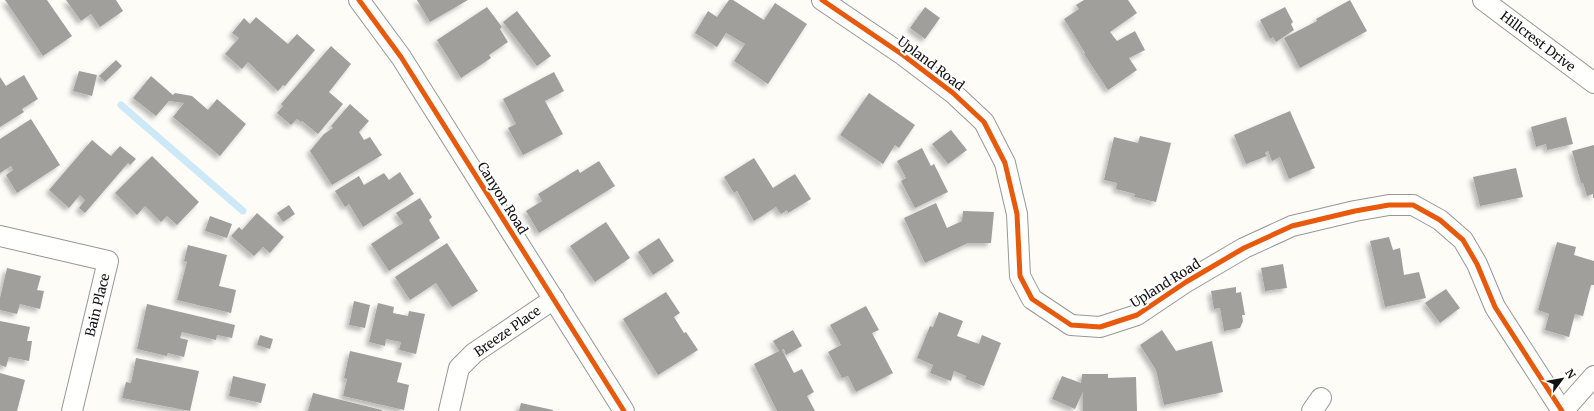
<svg xmlns="http://www.w3.org/2000/svg" width="1594" height="411" font-family="Merriweather,serif">
  <style>
    .lines { fill: none; stroke-linecap: round; stroke-linejoin: round }
    .stream { stroke: #cde8f7; stroke-width: 7 }
    .building { fill: #a19f9c; filter: url(#shadow) }
    .street-casing { stroke: #979795; stroke-width: 22 }
    .street { stroke: #fffffe; stroke-width: 20 }
    .cycleway-casing { stroke: #fff; stroke-width: 8 }
    .cycleway { stroke: #e8590c; stroke-width: 5 }
    .labels { text-anchor: middle; stroke-width: 4; stroke-linejoin: round; paint-order: stroke }
    .street-label { font-size: 13px; fill: #111; stroke: #fff }
  </style>
  <defs>
    <filter id="shadow"><feDropShadow dx="-3.5" dy="3.5" stdDeviation="2" flood-color="#0004"/></filter>
  </defs>
  <rect width="100%" height="100%" fill="#fdfcf7"/>
  <g class="lines">
    <polyline class="stream" points="121,105 243,211"/>
  </g>
  <g class="building">
    <polygon points="5,0 47,0 72,36 43,56"/>
    <polygon points="66,0 116,0 123,11 100,27 91,14 81,21"/>
    <polygon points="417,0 468,0 430,22"/>
    <polygon points="729,0 733,0 764,20 775,3 807,24 768,84 734,61 745,44 726,33 717,47 695,33 708,11 717,17"/>
    <polygon points="1084,0 1128,0 1137,13 1110,32 1117,41 1135,31 1145,50 1129,58 1137,70 1108,90 1084,54 1085,53 1064,19 1079,9 1076,5"/>
    <polygon points="1350,0 1367,31 1300,68 1284,38 1317,21 1316,19"/>
    <polygon points="487,7 502,27 500,29 508,42 489,55 491,58 461,78 437,40"/>
    <polygon points="925,7 940,18 925,39 910,28"/>
    <polygon points="1285,7 1293,22 1291,24 1294,30 1276,42 1273,37 1270,39 1260,20"/>
    <polygon points="517,11 551,56 537,66 503,22"/>
    <polygon points="256,17 288,44 297,34 315,50 285,86 283,85 278,91 248,62 242,69 225,54 239,38 232,33 244,18 250,24"/>
    <polygon points="331,46 351,64 329,92 343,104 318,134 302,121 301,122 297,119 291,125 277,113 283,106 281,104"/>
    <polygon points="116,60 122,66 105,82 99,76"/>
    <polygon points="79,71 97,75 92,96 73,91"/>
    <polygon points="554,72 564,91 545,101 563,134 523,155 508,128 516,124 503,99"/>
    <polygon points="24,75 38,99 22,109 24,112 0,127 0,77 6,86"/>
    <polygon points="151,76 173,95 175,93 192,96 208,110 217,99 246,124 220,156 173,117 184,103 169,101 156,116 133,98"/>
    <polygon points="869,93 915,125 899,148 895,145 883,164 840,135"/>
    <polygon points="350,104 369,121 359,132 364,140 370,137 382,155 332,185 310,151 324,134 333,128 331,126"/>
    <polygon points="1290,111 1315,168 1289,179 1280,157 1272,161 1268,151 1265,153 1267,156 1246,164 1234,135"/>
    <polygon points="1566,117 1573,144 1547,150 1546,144 1536,147 1531,127"/>
    <polygon points="31,119 60,165 17,193 6,175 13,170 11,166 0,173 0,139"/>
    <polygon points="951,130 967,150 948,164 932,144"/>
    <polygon points="1140,136 1171,143 1156,202 1134,197 1135,194 1116,189 1117,183 1104,180 1114,137 1138,143"/>
    <polygon points="92,140 111,156 120,146 136,159 130,165 128,163 85,213 79,208 85,200 80,195 69,208 49,190"/>
    <polygon points="1594,145 1594,198 1593,198 1593,194 1587,196 1583,183 1581,183 1572,151"/>
    <polygon points="922,148 931,166 934,164 948,192 915,208 901,181 906,178 897,161"/>
    <polygon points="152,156 199,202 177,225 167,216 161,222 145,206 137,215 115,193"/>
    <polygon points="754,158 773,188 795,174 811,199 788,213 787,210 781,214 776,207 754,221 737,191 734,193 724,177"/>
    <polygon points="599,161 615,186 539,233 526,211 542,201 538,194 578,169 580,173"/>
    <polygon points="1516,168 1523,197 1480,206 1473,177"/>
    <polygon points="400,172 414,194 363,227 349,204 345,207 335,191 359,176 364,185 384,173 389,180"/>
    <polygon points="420,198 432,217 429,220 440,238 389,271 371,244 403,223 396,213"/>
    <polygon points="936,203 947,228 962,221 963,211 994,212 991,243 968,243 925,263 904,218"/>
    <polygon points="289,205 295,214 283,222 277,213"/>
    <polygon points="257,213 284,237 270,253 263,247 254,256 231,236 239,227 242,230"/>
    <polygon points="210,216 232,224 227,238 205,231"/>
    <polygon points="606,222 630,258 595,282 570,246"/>
    <polygon points="1389,237 1393,250 1400,248 1404,275 1419,272 1426,298 1385,307 1370,241"/>
    <polygon points="659,238 674,261 653,275 638,252"/>
    <polygon points="1557,242 1576,247 1574,255 1594,261 1594,285 1591,285 1583,316 1575,314 1569,337 1545,330 1549,314 1538,310"/>
    <polygon points="447,243 478,291 452,307 436,283 410,300 395,277"/>
    <polygon points="188,245 227,255 219,286 236,290 231,313 177,300 187,262 184,261"/>
    <polygon points="1283,264 1287,288 1265,291 1261,268"/>
    <polygon points="7,268 41,276 37,290 44,291 40,309 20,304 17,314 0,310 0,298"/>
    <polygon points="1236,287 1236,293 1241,292 1245,315 1242,315 1243,321 1240,328 1224,331 1220,308 1214,309 1211,291"/>
    <polygon points="1446,289 1460,308 1440,323 1425,303"/>
    <polygon points="666,292 680,313 674,317 684,333 686,332 698,350 658,375 623,319"/>
    <polygon points="354,301 370,305 365,328 349,325"/>
    <polygon points="378,303 394,307 393,313 408,316 409,311 425,314 416,354 399,350 401,342 386,339 385,346 369,342"/>
    <polygon points="147,304 235,325 232,338 217,335 216,340 182,332 180,338 188,340 184,357 168,353 167,356 137,349"/>
    <polygon points="866,306 879,330 872,333 893,373 856,392 848,376 842,378 828,352 841,345 830,325"/>
    <polygon points="939,312 963,321 957,336 979,344 982,335 1001,343 984,386 965,379 966,376 954,371 951,381 930,373 933,365 917,358 930,326 933,327"/>
    <polygon points="0,321 30,327 27,341 32,341 29,361 9,357 6,367 0,365"/>
    <polygon points="793,330 802,346 786,355 784,349 782,350 794,373 802,369 814,392 807,396 815,411 777,411 754,364 779,351 773,341"/>
    <polygon points="1162,330 1176,351 1212,341 1223,392 1164,405 1156,370 1140,345"/>
    <polygon points="260,335 273,339 270,349 257,345"/>
    <polygon points="350,351 402,363 397,382 409,385 404,410 343,396 347,379 344,378"/>
    <polygon points="136,358 199,371 190,411 122,398 126,382 131,383"/>
    <polygon points="0,373 25,380 17,411 0,411"/>
    <polygon points="1082,374 1108,374 1108,378 1136,377 1137,411 1083,411 1083,392 1075,409 1052,399 1062,376 1081,383"/>
    <polygon points="233,376 266,384 261,403 229,396"/>
    <polygon points="313,393 382,410 382,411 308,411"/>
    <polygon points="521,403 553,410 553,411 519,411"/>
  </g>
  <g class="lines">
    <g class="street-casing">
      <g id="street">
        <polyline points="359,0 401,57 624,411"/>
        <polyline points="822,0 903,55 953,93 984,122 1005,163 1017,214 1020,276 1032,299 1071,325 1100,327 1137,315 1186,282 1244,248 1292,226 1355,211 1389,205 1413,205 1440,220 1463,240 1477,264 1495,307 1562,411"/>
        <polyline points="1483,0 1594,83"/>
        <polyline points="0,236 108,261 72,411"/>
        <polyline points="449,411 459,368 474,353 554,299"/>
        <polyline points="1312,411 1321,398"/>
        <polyline points="1563,411 1594,376"/>
      </g>
    </g>
    <use href="#street" class="street"/>
    <g class="cycleway-casing">
      <g id="cycleway">
        <polyline points="359,0 401,57 624,411"/>
        <polyline points="822,0 903,55 953,93 984,122 1005,163 1017,214 1020,276 1032,299 1071,325 1100,327 1137,315 1186,282 1244,248 1292,226 1355,211 1389,205 1413,205 1440,220 1463,240 1477,264 1495,307 1562,411"/>
      </g>
    </g>
    <use href="#cycleway" class="cycleway"/>
  </g>
  <g class="labels">
    <g class="street-label">
      <text transform="translate(1538 41) rotate(37)" y="5">Hillcrest Drive</text>
      <text transform="translate(931 63) rotate(37)" y="5">Upland Road</text>
      <text transform="translate(503 198) rotate(58)" y="5">Canyon Road</text>
      <text transform="translate(1165 283) rotate(-32)" y="5">Upland Road</text>
      <text transform="translate(97 305) rotate(-76)" y="5">Bain Place</text>
      <text transform="translate(507 331) rotate(-35)" y="5">Breeze Place</text>
    </g>
  </g>
  <g transform="translate(1562 379) rotate(58)" stroke="#ffffff" stroke-width="3" paint-order="stroke">
  <path d="M0-3L7 15L0 10L-7 15Z" fill="#111111"/>
  <text y="-6" font-size="11" font-weight="bold" text-anchor="middle" fill="#111111">N</text>
  </g>
</svg>
